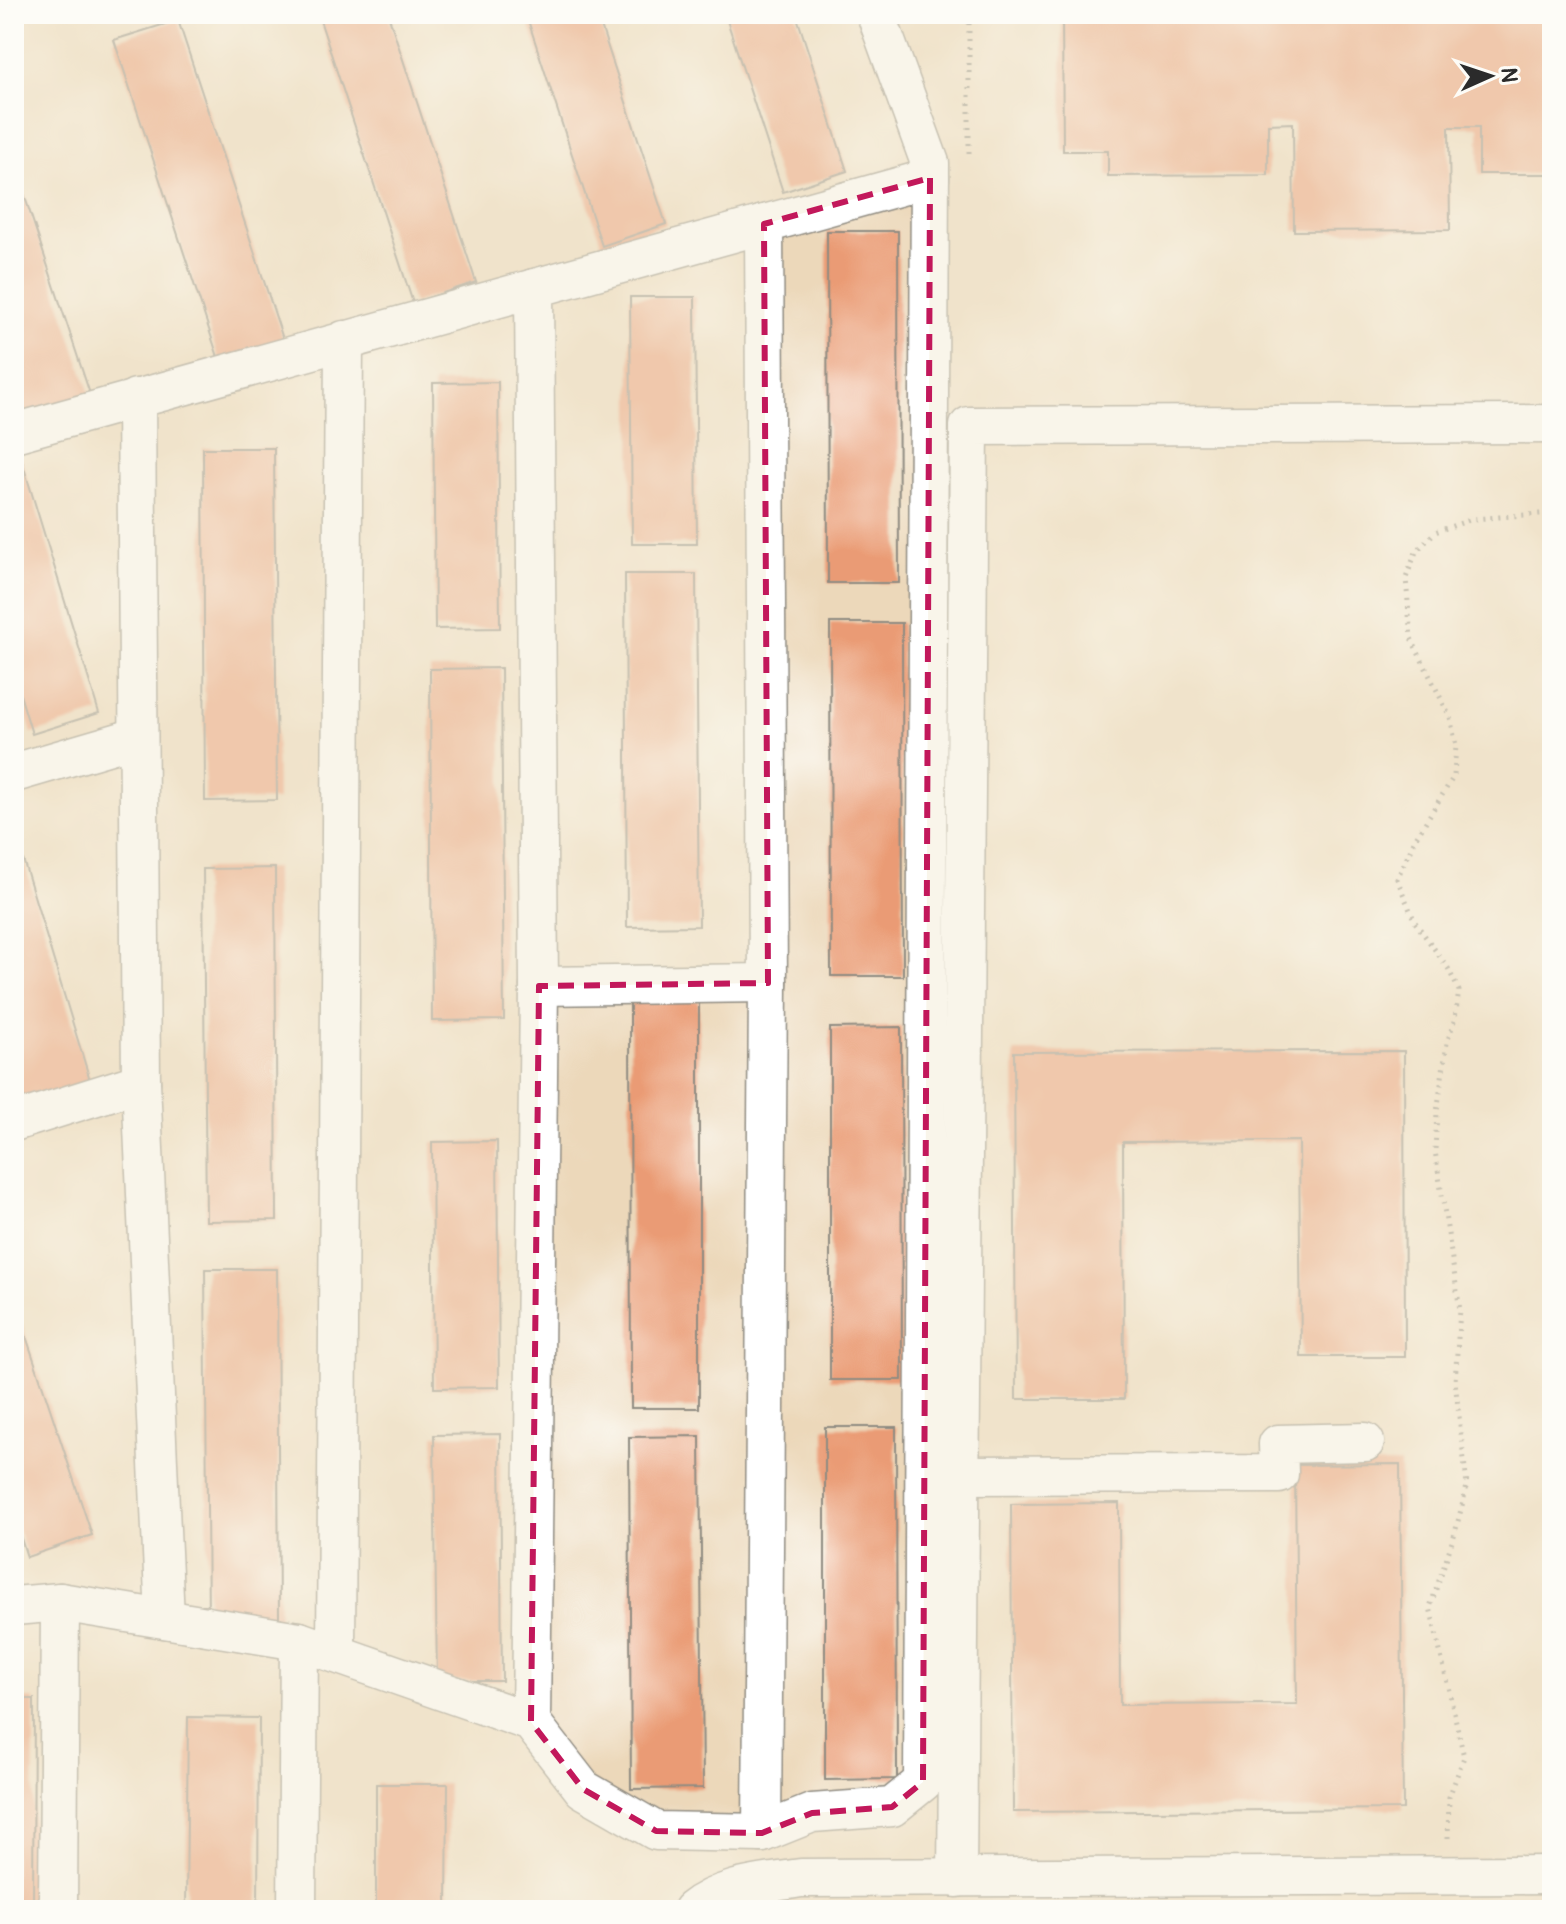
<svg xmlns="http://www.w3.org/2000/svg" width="1566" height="1924" font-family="Pangolin,sans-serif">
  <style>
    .built { fill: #ecd8ba }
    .building { fill: #ea9b75 }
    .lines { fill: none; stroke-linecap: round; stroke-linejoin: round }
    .street-casing { stroke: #908c82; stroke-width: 41 }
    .path { stroke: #908c82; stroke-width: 5; stroke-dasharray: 2 6; stroke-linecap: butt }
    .street { stroke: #fff; stroke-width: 38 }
    .marked { fill: none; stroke: #c2185b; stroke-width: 6; stroke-dasharray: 16 10; stroke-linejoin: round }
  </style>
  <rect width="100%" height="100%" fill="#fdfcf7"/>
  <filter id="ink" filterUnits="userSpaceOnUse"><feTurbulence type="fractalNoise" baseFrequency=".0125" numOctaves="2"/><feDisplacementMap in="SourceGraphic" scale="16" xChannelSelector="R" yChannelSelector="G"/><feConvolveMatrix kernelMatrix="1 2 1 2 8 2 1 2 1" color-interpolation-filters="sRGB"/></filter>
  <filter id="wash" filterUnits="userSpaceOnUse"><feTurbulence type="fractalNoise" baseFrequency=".006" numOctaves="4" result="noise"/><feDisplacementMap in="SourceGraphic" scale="32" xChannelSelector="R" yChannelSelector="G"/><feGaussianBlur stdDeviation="1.8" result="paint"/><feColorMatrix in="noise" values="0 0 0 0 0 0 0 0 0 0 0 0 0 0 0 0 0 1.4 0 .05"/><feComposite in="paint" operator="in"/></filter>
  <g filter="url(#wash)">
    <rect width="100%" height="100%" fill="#f4edd9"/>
    <rect class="built" x="14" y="14" width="1538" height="1896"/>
    <g id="blocks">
      <g class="building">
        <polygon points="318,14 388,14 476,282 413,303"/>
        <polygon points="526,14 597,14 666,224 602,246"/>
        <polygon points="725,14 796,14 847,171 783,192"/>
        <polygon points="1062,14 1552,14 1552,174 1479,174 1479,127 1449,127 1450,230 1294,231 1293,123 1268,124 1268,175 1108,176 1108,151 1063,151"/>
        <polygon points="178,20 284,342 220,363 114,40"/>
        <polygon points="14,164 92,400 28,421 14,379"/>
        <polygon points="827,231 898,231 899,583 828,583"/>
        <polygon points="630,297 695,297 697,544 632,544"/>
        <polygon points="498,382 500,628 435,629 433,383"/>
        <polygon points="203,448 274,448 277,800 205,801"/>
        <polygon points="21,458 99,713 32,734 14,675 14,460"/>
        <polygon points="625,574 696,574 699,926 627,927"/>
        <polygon points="830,623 902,623 903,976 831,976"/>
        <polygon points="501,668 504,1020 432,1021 430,669"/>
        <polygon points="15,833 93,1090 26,1111 14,1072"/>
        <polygon points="275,868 277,1220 206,1221 203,869"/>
        <polygon points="699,1001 699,1408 631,1408 630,1002"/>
        <polygon points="901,1027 902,1380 830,1380 830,1028"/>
        <polygon points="1404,1051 1405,1357 1301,1357 1299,1141 1123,1142 1124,1399 1016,1399 1014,1052"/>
        <polygon points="497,1141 499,1387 434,1388 432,1142"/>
        <polygon points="205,1269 277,1269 279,1621 208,1622"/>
        <polygon points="14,1300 92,1535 27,1557 14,1517"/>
        <polygon points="825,1427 896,1427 897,1779 825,1780"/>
        <polygon points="500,1434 502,1681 437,1681 434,1435"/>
        <polygon points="700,1436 703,1788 631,1789 629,1437"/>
        <polygon points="1400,1464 1403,1809 1013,1812 1011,1504 1119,1503 1120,1705 1297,1704 1295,1465"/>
        <polygon points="14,1699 34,1699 33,1910 14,1910"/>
        <polygon points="188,1717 259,1718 258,1910 186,1910"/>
        <polygon points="376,1784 448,1784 447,1910 376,1910"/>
      </g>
    </g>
  </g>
  <g filter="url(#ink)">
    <use href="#blocks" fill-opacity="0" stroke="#908c82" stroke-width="2"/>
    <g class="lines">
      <g class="street-casing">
        <g id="street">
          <polyline points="136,398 141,1082 165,1619"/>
          <polyline points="14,433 930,178"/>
          <polyline points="14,773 137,737"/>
          <polyline points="539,986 768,983"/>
          <polyline points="14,1122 141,1082"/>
          <polyline points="962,1475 1279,1474 1278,1444 1365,1442"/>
          <polyline points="14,1606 60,1602"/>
          <polyline points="336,1652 344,340"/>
          <polyline points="531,1722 539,986 534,288"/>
          <polyline points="762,1833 768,983 764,224"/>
          <polyline points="957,1878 969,426 1552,424"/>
          <polyline points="58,1910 60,1602 299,1641 531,1722 583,1789 656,1831 762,1833 812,1813 892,1807 923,1782 930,163 876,14"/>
          <polyline points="297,1910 299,1641"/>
          <path d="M692,1910c30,-24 71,-26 109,-32l751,-3"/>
        </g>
      </g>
      <g class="path">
        <polyline points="969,153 969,14"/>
        <polyline points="1448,1838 1449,1797 1464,1757 1430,1607 1455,1533 1467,1486 1455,1381 1460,1310 1435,1151 1437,1112 1447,1043 1455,1018 1459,991 1448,968 1415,922 1397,879 1415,839 1454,776 1456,745 1450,717 1411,638 1406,578 1416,552 1435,532 1473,519 1552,513"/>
      </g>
      <use href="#street" class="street"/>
    </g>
  </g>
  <path d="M0 0H1566V1924H0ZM930,178l-7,1604 -31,25 -80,6 -50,20 -106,-2 -73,-42 -52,-67 8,-736 229,-3 -4,-759z" fill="#f4edd9" fill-opacity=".55" fill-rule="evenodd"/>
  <path class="marked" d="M930,178l-7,1604 -31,25 -80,6 -50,20 -106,-2 -73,-42 -52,-67 8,-736 229,-3 -4,-759z"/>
  <rect width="1566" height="1924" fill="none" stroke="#fdfcf7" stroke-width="48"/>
  <g transform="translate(1490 76) rotate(87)" stroke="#fdfcf7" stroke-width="6" paint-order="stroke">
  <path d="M0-6L14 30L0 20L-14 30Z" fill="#2b2b2b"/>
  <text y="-12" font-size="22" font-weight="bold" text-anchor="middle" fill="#2b2b2b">N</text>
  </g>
</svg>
